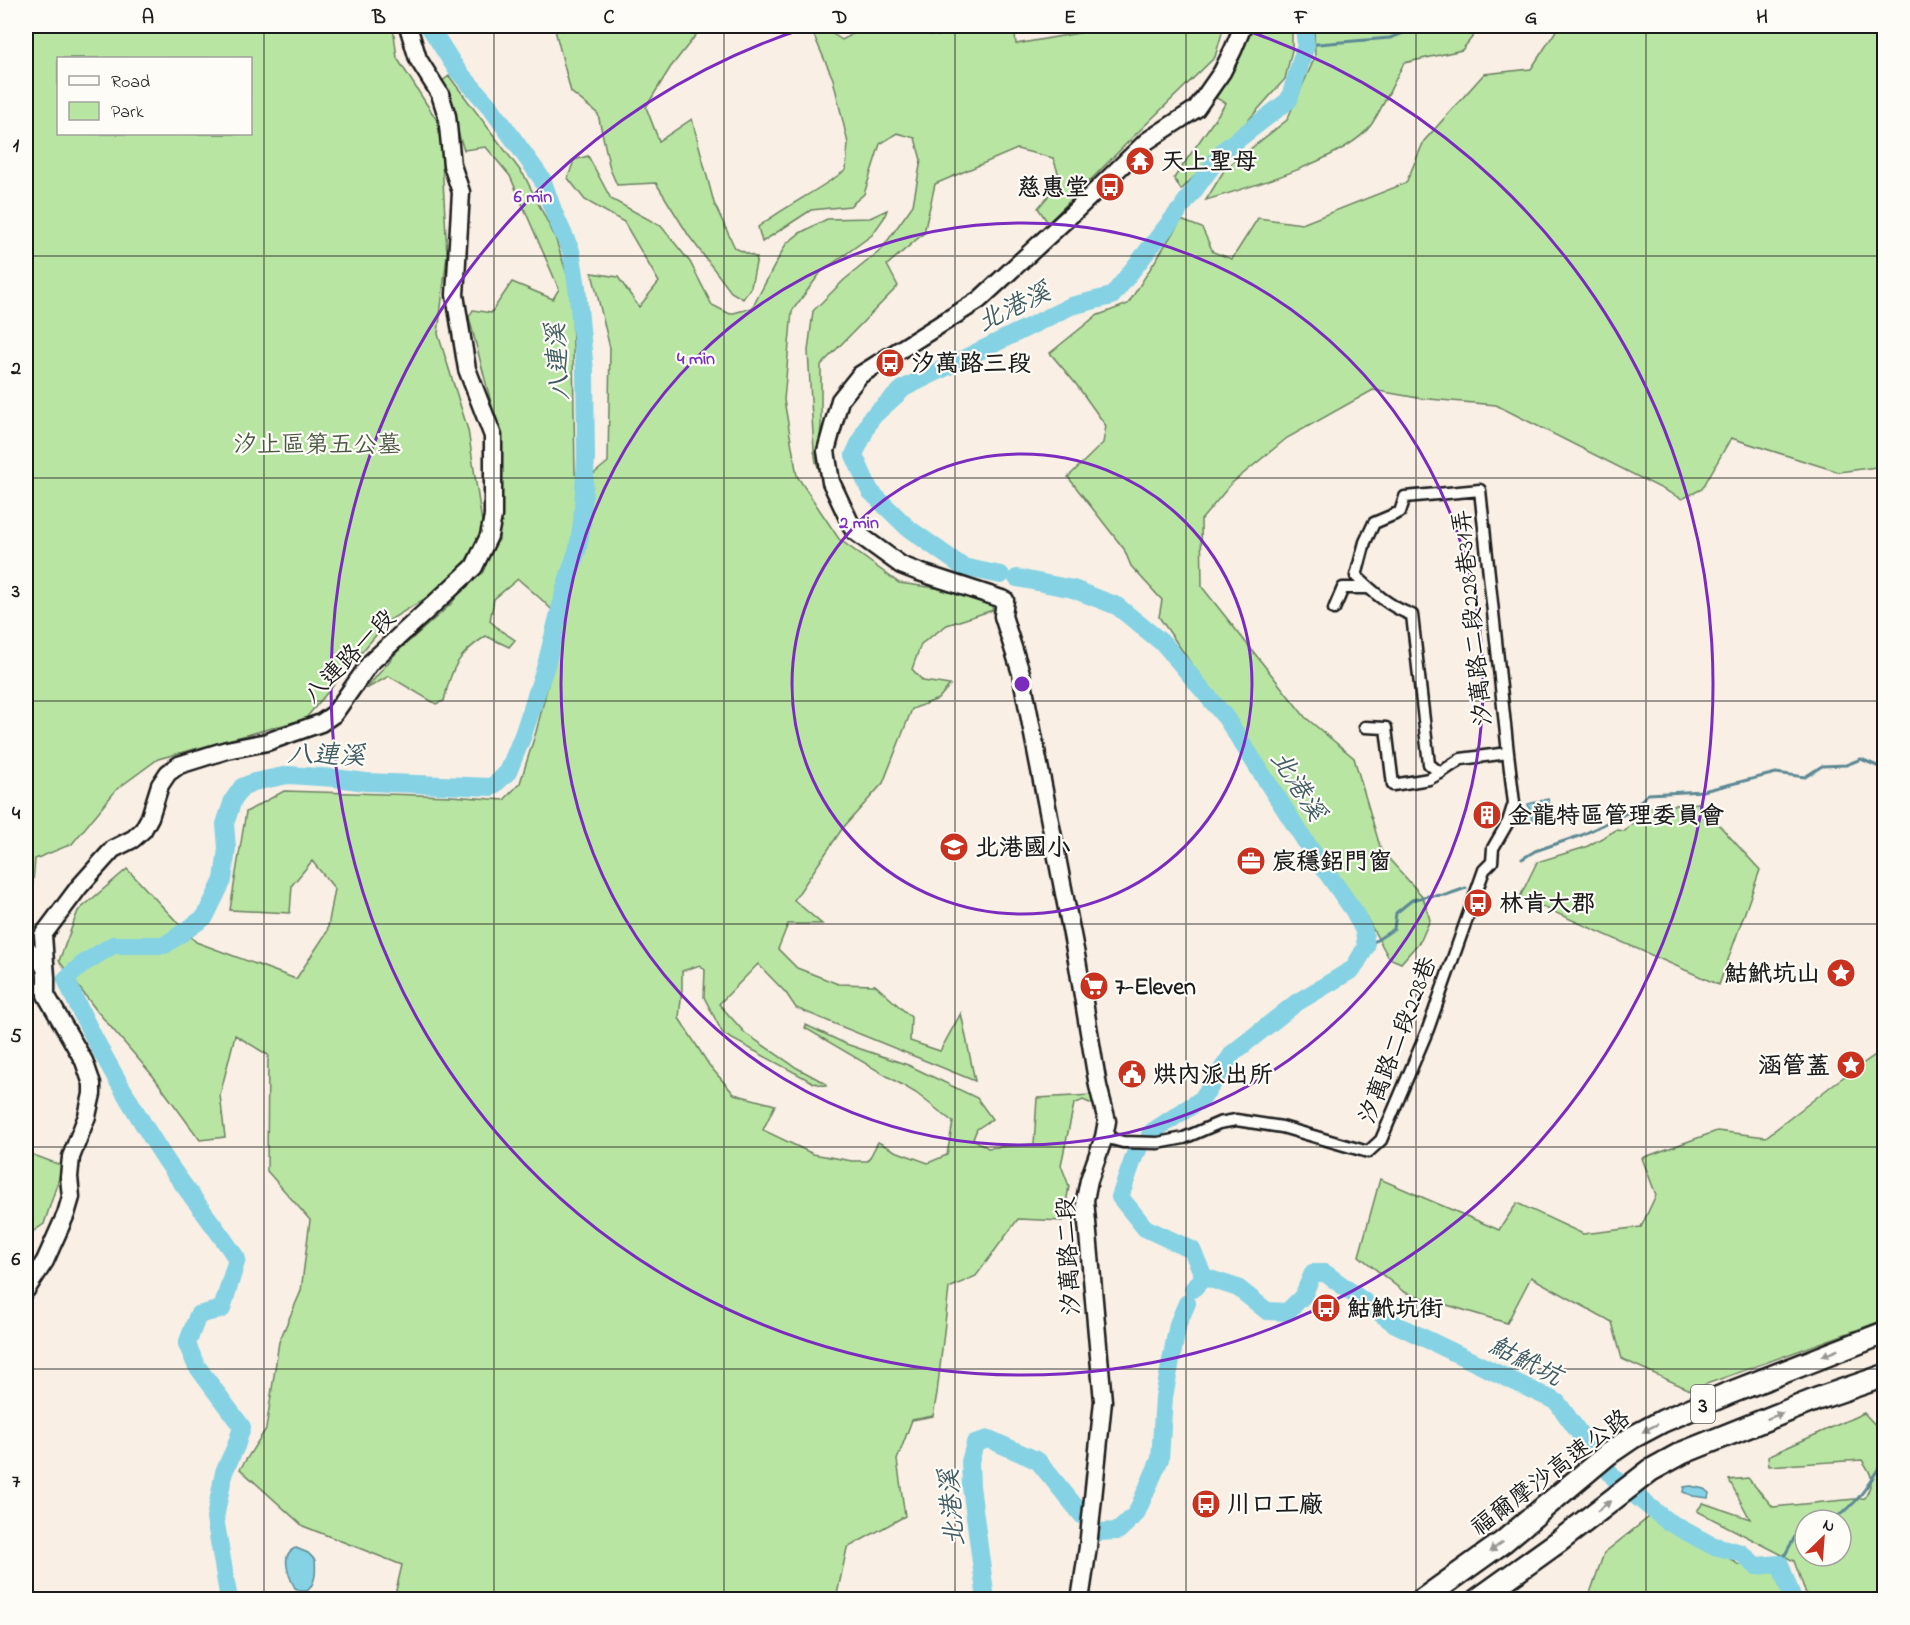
<svg xmlns="http://www.w3.org/2000/svg" width="1910" height="1625" font-family="'Indie Flower','LXGW WenKai TC',sans-serif">
  <style>
    .green { fill: #b9e5a3; stroke: #6a8060; stroke-width: 1.5; fill-rule: evenodd }
    .water { fill: #85d2e4; stroke: #5b8994; stroke-width: 1.5 }
    .lines { fill: none; stroke-linecap: round; stroke-linejoin: round }
    .stream { stroke: #5b8994; stroke-width: 3 }
    .river { stroke: #85d2e4; stroke-width: 18 }
    .street-casing { stroke: #1c1c1c; stroke-width: 15 }
    .secondary-casing { stroke: #1c1c1c; stroke-width: 21 }
    .highway-casing { stroke: #1c1c1c; stroke-width: 26 }
    .street { stroke: #fdfcf7; stroke-width: 10 }
    .secondary { stroke: #fdfcf7; stroke-width: 16 }
    .highway { stroke: #fdfcf7; stroke-width: 21 }
    .oneway { fill: #989794 }
    .grid { fill: none; stroke: #1c1c1c; stroke-width: 1.5; stroke-opacity: 0.55 }
    .ring { fill: none; stroke: #7b2cbf; stroke-width: 3 }
    .labels { text-anchor: middle; stroke-width: 4.5; stroke-linejoin: round; paint-order: stroke }
    .shield { fill: #fdfcf7; stroke: #605f5e; stroke-width: 1.5 }
    .shield-label { font-size: 22px; font-weight: bold; fill: #1c1c1c }
    .poi-label { font-size: 24px; font-weight: bold; fill: #1c1c1c; stroke: #fdfcf7; text-anchor: start }
    .park-label { font-size: 24px; fill: #4b5844; stroke: #fdfcf7 }
    .street-label { font-size: 24px; fill: #1c1c1c; stroke: #fdfcf7 }
    .water-label { font-size: 26px; font-style: italic; fill: #415c62; stroke: #fdfcf7 }
    .centre { fill: #7b2cbf; stroke: #fdfcf7; stroke-width: 3 }
    .ring-label { font-size: 18px; text-anchor: middle; font-weight: bold; fill: #7b2cbf; stroke: #fdfcf7; stroke-width: 4.5; stroke-linejoin: round; paint-order: stroke }
    .neatline { fill: none; stroke: #1c1c1c; stroke-width: 2 }
    .grid-label { font-size: 20px; text-anchor: middle; font-weight: bold; fill: #1c1c1c }
  </style>
  <rect width="100%" height="100%" fill="#f9efe4"/>
  <filter id="ink" filterUnits="userSpaceOnUse"><feTurbulence type="fractalNoise" baseFrequency=".0167" numOctaves="2"/><feDisplacementMap in="SourceGraphic" scale="12" xChannelSelector="R" yChannelSelector="G"/><feConvolveMatrix kernelMatrix="1 2 1 2 8 2 1 2 1" color-interpolation-filters="sRGB"/></filter>
  <g filter="url(#ink)">
    <g class="green">
      <path d="M26,26h367l4,32 43,67 7,129 -9,80 30,96 15,99 -18,33 -26,28 -51,31 -83,98 -147,40 -41,30 -45,55 -37,15 -6,69 -3,-4zM58,58h192v76h-192z"/>
      <polygon points="554,26 703,26 670,68 646,107 659,141 692,119 714,203 735,248 757,258 751,287 743,299 731,292 689,236 656,183 617,185 610,169 598,114 571,92"/>
      <path d="M815,26h6l21,14 26,-14 71,10v-10h75l2,18 80,-14 -2,-4h130l-9,31 -83,81 -84,85 -10,-15 23,-27 -8,-23 -36,-9 -82,35 -11,49 -37,32 11,21 -77,79v61l-2,24 2,24 -5,-12 -2,-12 -6,-99 5,-40 31,-31 37,-30 32,-45 8,-45 -6,-22 -18,-5 -17,11 -16,50 -14,12 -39,4 -49,32 -4,-15c28,-21 59,-36 88,-57l2,-27 -15,-64 -21,-48z"/>
      <polygon points="1251,26 1292,26 1292,50 1285,79 1245,124 1181,190 1174,178 1226,103 1216,98 1239,60"/>
      <path d="M1314,26h167l-19,24 -58,13c-11,20 -20,43 -33,62 -24,34 -124,63 -165,75l19,-31 62,-49 28,-63z"/>
      <polygon points="1559,26 1884,26 1884,466 1839,472 1731,438 1702,489 1682,499 1496,405 1418,398 1373,390 1287,438 1232,483 1201,520 1202,587 1305,717 1354,758 1381,850 1423,897 1430,920 1421,940 1401,963 1389,958 1366,917 1159,617 1162,600 1131,566 1124,549 1068,477 1103,443 1106,426 1076,384 1050,353 1096,316 1128,304 1181,220 1202,228 1213,252 1232,259 1258,218 1302,224 1406,183 1424,141 1484,74 1531,69"/>
      <path d="M449,76l76,101 30,60 17,53 3,184 16,2 17,-14 2,-114 -18,-75 26,4 21,30 20,-25 -35,-60 -39,-22 -17,-22 6,-18 14,-4 23,43 50,27 29,36 22,43 18,9 22,-6 34,-64 14,-11 27,-14 43,-1 17,-8 -3,8 -12,17 -51,37 -29,39 -8,89 13,76 42,63 60,44 74,10 17,6 3,11 -46,15 -26,19 -9,25 11,12 27,4 -12,14 -26,10 -29,74 -41,46 -48,71 28,24h-34l-10,25 19,19 41,16 37,1 36,32 -1,24 30,10 21,-38 14,68 -179,-73 -10,-15 -28,-29 -39,40 26,29 52,35 28,15 1,3 -12,-3 -91,-49 -19,-37 1,-27 -5,-5 -18,6v18l-3,29 30,47 25,29 41,11 -12,25 50,24 39,7h16l10,-19 17,9 33,12 19,-8 6,-33 -37,-29 -111,-65 1,-3 40,19 62,21 69,33 15,21 -15,10 -4,10 15,9 46,-4 3,-46 55,-3v9l-9,-4 -9,4 -13,61 8,21 -6,35 -45,-2 -42,57 -27,12 -12,105 -4,23 -21,4 -15,40 8,56 -58,32 -11,51h-442l8,-34 -99,-39 -63,-57 26,-40 13,-87 22,-51 9,-71 -43,-49 1,-116 -33,-20 -15,60 5,42 -25,3 -47,-64 -56,-65 -38,-50 19,-50 49,-42 69,73 100,37 31,-47 8,-43 -23,-28 -20,24 -2,28 -60,-3 16,-98 38,-21 167,5 53,4 16,-17 16,-51 28,-110 -23,-23 -23,-20 -24,20 -4,22 10,9 15,10 -6,7 -23,-11c-28,18 -35,32 -42,65l-8,3 -47,-28 -23,13 30,-36 55,-49 48,-64 -1,-110 -29,-113 4,-7 18,3 21,-31 41,17 6,-10 -49,-113 -24,-29 -22,3 -23,-68z"/>
      <polygon points="1699,803 1760,870 1719,985 1520,897 1537,862 1586,847 1616,830 1625,831 1649,807"/>
      <polygon points="1884,1049 1884,1320 1690,1390 1622,1359 1612,1322 1531,1277 1507,1323 1404,1292 1359,1256 1380,1179 1499,1230 1517,1203 1583,1234 1641,1227 1656,1195 1642,1158 1717,1131 1766,1137 1835,1083"/>
      <polygon points="26,1144 31,1154 63,1166 44,1224 26,1236"/>
      <path d="M1864,1413l20,21v127h-1l-7,38h-68l-14,-38 -97,-50 6,-8 47,16 -21,-39 19,-2 25,29 92,-9c9,-18 9,-21 -3,-38l-93,6 -1,-10zM1805,1520h36v36h-36z"/>
      <polygon points="1658,1510 1739,1565 1773,1564 1784,1599 1588,1599 1604,1553"/>
    </g>
    <g class="water">
      <polygon points="1548,799 1553,815 1532,820 1528,804"/>
      <polygon points="1691,1486 1704,1489 1709,1493 1708,1498 1693,1496 1683,1492 1684,1487"/>
      <path d="M296,1548l12,5 7,7c1,11 1,23 -8,31h-7l-5,-3c-6,-11 -16,-35 1,-40z"/>
    </g>
    <g class="lines">
      <g class="stream">
        <polyline points="1306,45 1390,38 1422,26"/>
        <polyline points="1522,859 1535,851 1582,835 1627,813 1648,794 1703,791 1776,773 1805,777 1822,766 1846,765 1861,759 1884,769"/>
        <polyline points="1366,947 1394,929 1396,913 1412,900 1428,896 1446,895 1466,888"/>
        <path d="M1828,1520c26,-7 42,-39 56,-60"/>
        <polyline points="1780,1564 1797,1533 1805,1528"/>
      </g>
      <g class="river">
        <polyline points="1184,204 1224,150 1289,100 1306,45 1304,26"/>
        <polyline points="1001,575 963,567 908,528 870,491 854,455 871,418 904,388 1071,306 1112,296 1178,212"/>
        <polyline points="1017,578 1073,589 1117,606 1165,645 1226,718 1311,850 1354,911 1364,931 1366,947 1353,969 1296,1003 1233,1053 1202,1099 1153,1131 1150,1135"/>
        <polyline points="1138,1150 1135,1154 1120,1197 1145,1228 1192,1250 1204,1277 1193,1289"/>
        <polyline points="1204,1277 1238,1288 1267,1311 1287,1312 1303,1296 1313,1273 1325,1273 1395,1324 1557,1402 1585,1441 1615,1479 1667,1521 1711,1545 1741,1553 1756,1566 1780,1564 1793,1600"/>
        <polyline points="1097,1532 1118,1531 1136,1514 1160,1459 1164,1397 1178,1324 1187,1303"/>
        <path d="M229,1600l-14,-82 9,-46 12,-26 6,-19 -46,-62 -9,-21 11,-29 24,-6 15,-50c-21,-32 -45,-61 -67,-93 -20,-29 -37,-59 -55,-90 -18,-32 -35,-63 -49,-97l18,-16 29,-18h52l40,-28 18,-37 4,-32 -2,-24 8,-24 9,-13 12,-5 34,-7 47,3 31,4 126,5 16,-15 15,-37 23,-70 21,-84 11,-33 4,-26 4,-64 -1,-87 -8,-84 -6,-36 -17,-38 -12,-34 -51,-71 -34,-38 -28,-44"/>
        <polyline points="986,1600 971,1486 970,1462 975,1443 989,1439 1038,1461 1083,1516"/>
      </g>
      <g class="street-casing">
        <g id="street">
          <polyline points="1334,609 1343,588 1368,588"/>
          <polyline points="1365,727 1386,728 1393,785 1429,779 1440,773"/>
          <polyline points="26,946 31,948 43,971"/>
          <path d="M1104,1137l19,5 35,1 26,-5 35,-15 17,-3 46,7 86,25 13,-12 47,-111 56,-159 8,-8 1,-14 15,-26 6,-19 -6,-50 -47,6 -21,14 -11,-9 -17,-149c-22,-8 -39,-23 -56,-39l9,-34 9,-19 26,-11 5,-15 75,-7 28,263"/>
        </g>
      </g>
      <g class="secondary-casing">
        <g id="secondary">
          <polyline points="26,1290 45,1261 66,1214 71,1197 69,1177 71,1157 87,1116 92,1094 92,1084 84,1061 46,995 46,977 43,935 79,887 113,849 133,839 143,830 150,817 160,785 168,773 179,765 227,750 267,742 321,723 334,714 370,663 474,567 489,536 493,516 493,436 467,369 455,295 461,192 452,165 447,116 440,94 418,59 408,26"/>
          <polyline points="1080,1600 1088,1547 1103,1401 1085,1200 1089,1180 1104,1137 1107,1121 1098,1086 1077,960 1021,673 1003,616 1005,600 919,572 901,565 854,531 831,482 826,451 840,400 860,375 979,300 1073,213 1147,141 1196,109 1222,72 1233,50 1243,26"/>
        </g>
      </g>
      <g class="highway-casing">
        <g id="highway">
          <polyline points="1422,1600 1503,1542 1608,1454 1633,1437 1663,1421 1727,1394 1884,1333"/>
          <polyline points="1477,1600 1558,1542 1651,1470 1682,1453 1817,1399 1884,1376"/>
        </g>
      </g>
      <use href="#street" class="street"/>
      <use href="#secondary" class="secondary"/>
      <use href="#highway" class="highway"/>
    </g>
    <defs><path id="oneway-solid" d="M-6-.8H1V-3.2L6.5 0L1 3.2V.8H-6Z" transform="scale(1.5)"/></defs>
    <g class="oneway">
      <use href="#oneway-solid" transform="translate(1830 1353) rotate(158)"/>
      <use href="#oneway-solid" transform="translate(1775 1416) rotate(-21)"/>
      <use href="#oneway-solid" transform="translate(1650 1428) rotate(153)"/>
      <use href="#oneway-solid" transform="translate(1604 1506) rotate(-38)"/>
      <use href="#oneway-solid" transform="translate(1496 1547) rotate(144)"/>
    </g>
  </g>
  <path class="grid" d="M264,26v1574M494,26v1574M724,26v1574M955,26v1574M1186,26v1574M1416,26v1574M1646,26v1574M26,256h1858M26,478h1858M26,701h1858M26,924h1858M26,1147h1858M26,1369h1858"/>
  <g class="ring">
    <circle cx="1022" cy="684" r="230"/>
    <circle cx="1022" cy="684" r="461"/>
    <path d="M1236 27A691 691 0 1 1 808 27"/>
  </g>
  <defs>
    <g id="temple-disc" transform="scale(1.5)"><circle r="9.5" fill="#c8321e" stroke="#fdfcf7"/><path d="M0-6L5-2H3V0L6.5 2.5H4V6H1.5V3h-3V6H-4V2.5H-6.5L-3 0V-2H-5Z" fill="#fff"/></g>
    <g id="bus-disc" transform="scale(1.5)"><circle r="9.5" fill="#c8321e" stroke="#fdfcf7"/><path d="M-5-6H5V4H4V6H2V4H-2V6H-4V4H-5ZM-3.5-4V0h7V-4ZM-3.5 1.2v1.5H-2V1.2ZM2 1.2v1.5H3.5V1.2Z" fill="#fff"/></g>
    <g id="building-disc" transform="scale(1.5)"><circle r="9.5" fill="#c8321e" stroke="#fdfcf7"/><path d="M-4-6H4V6H1V3H-1V6H-4ZM-2.5-4.3h1.7v1.8h-1.7ZM.8-4.3h1.7v1.8H.8ZM-2.5-1h1.7V.8h-1.7ZM.8-1h1.7V.8H.8Z" fill="#fff"/></g>
    <g id="school-disc" transform="scale(1.5)"><circle r="9.5" fill="#c8321e" stroke="#fdfcf7"/><path d="M0-5L7-2L0 1L-7-2ZM-4 1L0 2.5L4 1V4Q0 6-4 4Z" fill="#fff"/></g>
    <g id="office-disc" transform="scale(1.5)"><circle r="9.5" fill="#c8321e" stroke="#fdfcf7"/><path d="M-6-3h4V-5.5h4V-3h4V5H-6ZM-1-4.5V-3h2v-1.5ZM-6 0V1H6V0Z" fill="#fff"/></g>
    <g id="sight-disc" transform="scale(1.5)"><circle r="9.5" fill="#c8321e" stroke="#fdfcf7"/><path d="M0-6L1.8-2.2L6-1.7L2.9 1.2L3.7 5.4L0 3.3L-3.7 5.4L-2.9 1.2L-6-1.7L-1.8-2.2Z" fill="#fff"/></g>
    <g id="supermarket-disc" transform="scale(1.5)"><circle r="9.5" fill="#c8321e" stroke="#fdfcf7"/><path d="M-6-5.5h2.5l.6 2H6L4.5 2H-2.5L-4.4-4H-6ZM-1.5 3.2a1.3 1.3 0 1 0 .1 0ZM3 3.2a1.3 1.3 0 1 0 .1 0Z" fill="#fff"/></g>
    <g id="civic-disc" transform="scale(1.5)"><circle r="9.5" fill="#c8321e" stroke="#fdfcf7"/><path d="M-.6-6.5H3V-4.5H.6V-3L4-1V1h2V6H-6V1h2V-1L-.6-3ZM-1.2 2.5V6h2.4V2.5Z" fill="#fff"/></g>
  </defs>
  <g fill-rule="evenodd">
    <use href="#temple-disc" x="1140" y="161"/>
    <use href="#bus-disc" x="1110" y="187"/>
    <use href="#bus-disc" x="890" y="363"/>
    <use href="#building-disc" x="1487" y="815"/>
    <use href="#school-disc" x="954" y="847"/>
    <use href="#office-disc" x="1251" y="861"/>
    <use href="#bus-disc" x="1478" y="903"/>
    <use href="#sight-disc" x="1841" y="973"/>
    <use href="#supermarket-disc" x="1094" y="986"/>
    <use href="#sight-disc" x="1851" y="1065"/>
    <use href="#civic-disc" x="1132" y="1074"/>
    <use href="#bus-disc" x="1326" y="1308"/>
    <use href="#bus-disc" x="1206" y="1504"/>
  </g>
  <g class="labels">
    <rect class="shield" x="1691" y="1385" width="24" height="38" rx="4.5"/>
    <g class="shield-label">
      <text x="1703" y="1412">3</text>
    </g>
    <g class="poi-label">
      <text x="1161" y="169">天上聖母</text>
      <text x="1089" y="195" text-anchor="end">慈惠堂</text>
      <text x="911" y="371">汐萬路三段</text>
      <text x="1508" y="823">金龍特區管理委員會</text>
      <text x="975" y="855">北港國小</text>
      <text x="1272" y="869">宸穩鋁門窗</text>
      <text x="1499" y="911">林肯大郡</text>
      <text x="1820" y="981" text-anchor="end">鮕鮘坑山</text>
      <text x="1115" y="994">7-Eleven</text>
      <text x="1830" y="1073" text-anchor="end">涵管蓋</text>
      <text x="1153" y="1082">烘內派出所</text>
      <text x="1347" y="1316">鮕鮘坑街</text>
      <text x="1227" y="1512">川口工廠</text>
    </g>
    <g class="park-label">
      <text x="317" y="452">汐止區第五公墓</text>
    </g>
    <g class="street-label">
      <text transform="translate(1472 618) rotate(-96)" y="8">汐萬路二段228巷31弄</text>
      <text transform="translate(349 656) rotate(-46)" y="8">八連路一段</text>
      <text transform="translate(1397 1040) rotate(-69)" y="8">汐萬路二段228巷</text>
      <text transform="translate(1068 1256) rotate(-93)" y="8">汐萬路二段</text>
      <text transform="translate(1550 1472) rotate(-37)" y="8">福爾摩沙高速公路</text>
    </g>
    <g class="water-label">
      <text transform="translate(1013 306) rotate(-26)" y="9">北港溪</text>
      <text transform="translate(557 362) rotate(-94)" y="9">八連溪</text>
      <text transform="translate(326 754) rotate(1)" y="9">八連溪</text>
      <text transform="translate(1299 785) rotate(57)" y="9">北港溪</text>
      <text transform="translate(1526 1360) rotate(27)" y="9">鮕鮘坑</text>
      <text transform="translate(951 1508) rotate(-95)" y="9">北港溪</text>
    </g>
  </g>
  <circle cx="1022" cy="684" r="9" class="centre"/>
  <g class="ring-label">
    <text x="533" y="202">6 min</text>
    <text x="696" y="364">4 min</text>
    <text x="859" y="528">2 min</text>
  </g>
  <rect width="1910" height="1625" fill="none" stroke="#fdfcf7" stroke-width="66"/>
  <rect x="57" y="57" width="195" height="78" fill="#fdfcf7" stroke="#a3a29f" stroke-width="1.5"/>
  <rect x="69" y="76" width="30" height="9" fill="#fdfcf7" stroke="#a3a29f" stroke-width="1.5"/>
  <text x="111" y="87" font-size="18" fill="#1c1c1c">Road</text>
  <rect x="69" y="102" width="30" height="18" fill="#b9e5a3" stroke="#a3a29f" stroke-width="1.5"/>
  <text x="111" y="117" font-size="18" fill="#1c1c1c">Park</text>
  <g transform="translate(1823 1538) rotate(25)"><circle r="28" fill="#fdfcf7" stroke="#a3a29f" stroke-width="1.5"/>
  <path d="M0-4.5L10 22L0 15L-10 22Z" fill="#c8321e"/>
  <text y="-9" font-size="16" font-weight="bold" text-anchor="middle" fill="#1c1c1c">N</text>
  </g>
  <rect x="33" y="33" width="1844" height="1559" class="neatline"/>
  <g class="grid-label">
    <text x="148" y="23">A</text>
    <text x="379" y="23">B</text>
    <text x="609" y="23">C</text>
    <text x="840" y="23">D</text>
    <text x="1070" y="23">E</text>
    <text x="1301" y="23">F</text>
    <text x="1531" y="23">G</text>
    <text x="1762" y="23">H</text>
    <text x="16" y="151">1</text>
    <text x="16" y="374">2</text>
    <text x="16" y="597">3</text>
    <text x="16" y="819">4</text>
    <text x="16" y="1042">5</text>
    <text x="16" y="1265">6</text>
    <text x="16" y="1487">7</text>
  </g>
</svg>
